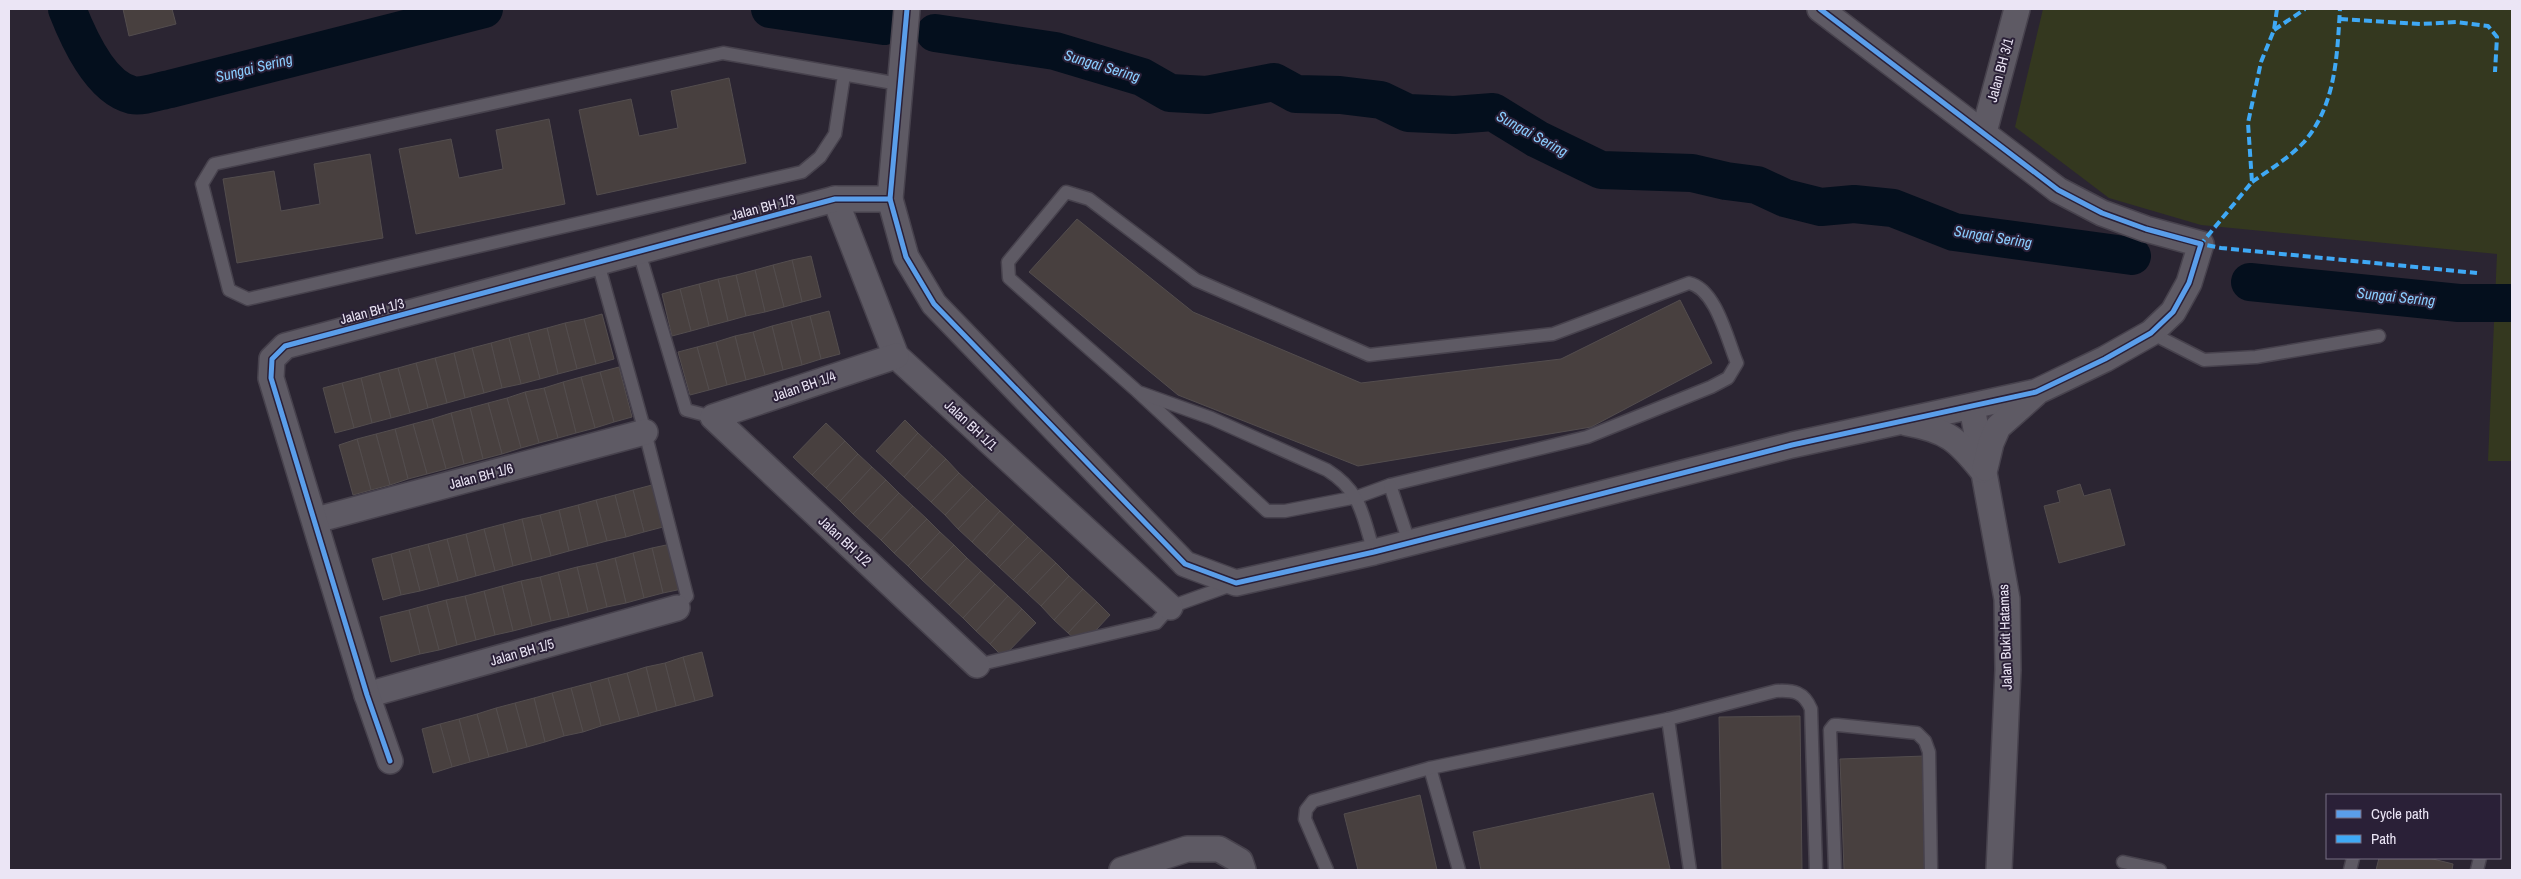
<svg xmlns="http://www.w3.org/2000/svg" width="2521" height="879" font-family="'Archivo Narrow',sans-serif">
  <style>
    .green { fill: #34381f }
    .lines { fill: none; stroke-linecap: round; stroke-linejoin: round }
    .river { stroke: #040f1d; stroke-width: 38 }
    .building { fill: #48403f; stroke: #534d4e }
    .service-casing { stroke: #47424d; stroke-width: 15 }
    .minor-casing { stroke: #47424d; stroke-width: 28 }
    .service { stroke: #5e5a64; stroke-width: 12 }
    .minor { stroke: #5e5a64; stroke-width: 25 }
    .quiet { stroke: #3fa9f5; stroke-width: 4; stroke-dasharray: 8 4; stroke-linecap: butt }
    .cycleway-casing { stroke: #2a2037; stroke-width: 8 }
    .cycleway { stroke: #5a9eea; stroke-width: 5 }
    .labels { text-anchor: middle; stroke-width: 4; stroke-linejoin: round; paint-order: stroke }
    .street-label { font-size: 14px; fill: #ebe5f5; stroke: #2a2037 }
    .water-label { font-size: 15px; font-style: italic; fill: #8acdff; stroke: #2a2037 }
  </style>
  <rect width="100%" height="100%" fill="#2b2532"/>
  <polygon class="green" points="2043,9 2512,9 2512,461 2488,461 2497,254 2201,225 2109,198 2015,127"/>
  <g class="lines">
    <g class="river">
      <path d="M67,9c11,28 33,78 65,86 11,2 27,-4 38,-6l314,-80"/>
      <polyline points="770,9 884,26"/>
      <polyline points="935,33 1055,51 1142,77 1170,93 1207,95 1274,82 1296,94 1340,95 1381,100 1408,113 1454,115 1493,112 1537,139 1601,170 1692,173 1726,181 1757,185 1785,198 1821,207 1854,204 1893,208 1954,232 2132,256"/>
      <polyline points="2250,282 2459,303 2512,303"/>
    </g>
  </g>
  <g class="building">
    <polygon points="123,9 172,9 176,24 129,36"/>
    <polygon points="729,78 746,163 597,195 579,110 631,99 639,136 678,128 671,91"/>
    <polygon points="549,119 565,204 416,234 399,149 451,139 459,178 503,169 496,130"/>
    <polygon points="370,154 383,238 237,263 223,179 274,171 281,211 320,204 314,164"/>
    <polygon points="1077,219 1193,312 1361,383 1561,359 1680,300 1712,363 1591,427 1358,466 1178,395 1029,272"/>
    <polygon points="811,256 821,297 802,302 792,260"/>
    <polygon points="792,260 802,302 784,307 773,265"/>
    <polygon points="773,265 784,307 765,312 755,270"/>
    <polygon points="755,270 765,312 746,316 736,275"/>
    <polygon points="736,275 746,316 728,321 718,279"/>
    <polygon points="718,279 728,321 709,326 699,284"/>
    <polygon points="699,284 709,326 691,331 680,289"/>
    <polygon points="680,289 691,331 672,336 662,294"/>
    <polygon points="829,311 840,354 821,359 810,316"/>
    <polygon points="602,314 614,359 596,364 584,319"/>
    <polygon points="810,316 821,359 802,365 791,321"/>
    <polygon points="584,319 596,364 577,369 565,323"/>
    <polygon points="791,321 802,365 783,370 772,326"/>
    <polygon points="565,323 577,369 558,374 547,328"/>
    <polygon points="772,326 783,370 765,375 753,332"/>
    <polygon points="547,328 558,374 540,379 528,333"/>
    <polygon points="753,332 765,375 746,380 735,336"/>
    <polygon points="528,333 540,379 521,384 509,338"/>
    <polygon points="735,336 746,380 727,385 716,342"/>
    <polygon points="509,338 521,384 502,388 491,343"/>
    <polygon points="716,342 727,385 709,390 697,347"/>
    <polygon points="491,343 502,388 484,393 472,348"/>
    <polygon points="697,347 709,390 690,395 678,352"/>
    <polygon points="472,348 484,393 465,398 454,353"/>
    <polygon points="454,353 465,398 447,403 435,358"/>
    <polygon points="435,358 447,403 428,408 416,363"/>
    <polygon points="416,363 428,408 410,413 398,368"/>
    <polygon points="619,367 632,417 614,422 600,372"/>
    <polygon points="398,368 410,413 391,418 379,373"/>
    <polygon points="600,372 614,422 595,428 581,377"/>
    <polygon points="379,373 391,418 372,423 361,378"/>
    <polygon points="581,377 595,428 576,433 563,382"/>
    <polygon points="361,378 372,423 354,428 342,383"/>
    <polygon points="563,382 576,433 558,438 544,388"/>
    <polygon points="342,383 354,428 335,433 323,388"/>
    <polygon points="544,388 558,438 539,443 525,392"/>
    <polygon points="525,392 539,443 521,448 507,398"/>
    <polygon points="507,398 521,448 502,454 488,403"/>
    <polygon points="488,403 502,454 483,459 470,408"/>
    <polygon points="470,408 483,459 464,464 451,413"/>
    <polygon points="451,413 464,464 446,469 432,419"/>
    <polygon points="432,419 446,469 427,474 413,424"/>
    <polygon points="905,420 918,433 890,464 876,451"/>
    <polygon points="826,423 845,441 812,475 793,457"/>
    <polygon points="413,424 427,474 408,479 395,429"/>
    <polygon points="395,429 408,479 390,485 376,434"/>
    <polygon points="918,433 932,446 904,477 890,464"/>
    <polygon points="376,434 390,485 371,490 357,439"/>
    <polygon points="357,439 371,490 353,495 339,445"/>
    <polygon points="845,441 858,454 826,488 812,475"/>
    <polygon points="932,446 946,459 917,489 904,477"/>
    <polygon points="858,454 872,467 840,501 826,488"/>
    <polygon points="946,459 959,473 931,502 917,489"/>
    <polygon points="872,467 886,480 853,514 840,501"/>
    <polygon points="959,473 973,486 945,515 931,502"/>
    <polygon points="886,480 899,493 867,527 853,514"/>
    <polygon points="2080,484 2084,496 2110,489 2125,545 2059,563 2044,506 2060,502 2057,491"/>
    <polygon points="652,485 663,527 644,532 633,490"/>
    <polygon points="973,486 987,499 958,529 945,515"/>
    <polygon points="633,490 644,532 626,537 615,495"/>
    <polygon points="899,493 913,506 881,540 867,527"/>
    <polygon points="615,495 626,537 607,541 596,500"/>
    <polygon points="987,499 1000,511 972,542 958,529"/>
    <polygon points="596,500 607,541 588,546 578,505"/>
    <polygon points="578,505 588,546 569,551 559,510"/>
    <polygon points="913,506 927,519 894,553 881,540"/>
    <polygon points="559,510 569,551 551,556 540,515"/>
    <polygon points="1000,511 1014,524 986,555 972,542"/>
    <polygon points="540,515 551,556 532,561 522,519"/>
    <polygon points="522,519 532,561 513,566 503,524"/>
    <polygon points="927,519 940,532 908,566 894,553"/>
    <polygon points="503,524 513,566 495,571 484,529"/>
    <polygon points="1014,524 1028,537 999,567 986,555"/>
    <polygon points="484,529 495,571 476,576 466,534"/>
    <polygon points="940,532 954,545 921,579 908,566"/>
    <polygon points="466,534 476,576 458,581 447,539"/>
    <polygon points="1028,537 1042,550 1013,580 999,567"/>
    <polygon points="447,539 458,581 439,586 428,544"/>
    <polygon points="428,544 439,586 420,591 409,549"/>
    <polygon points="671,544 682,589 663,593 652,548"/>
    <polygon points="954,545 967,558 935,592 921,579"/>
    <polygon points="652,548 663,593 644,598 633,553"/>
    <polygon points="409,549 420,591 401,595 391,554"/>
    <polygon points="1042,550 1056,563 1027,593 1013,580"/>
    <polygon points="633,553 644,598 626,603 615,558"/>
    <polygon points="391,554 401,595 383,600 372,559"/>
    <polygon points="615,558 626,603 607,607 596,563"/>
    <polygon points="967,558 981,571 949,605 935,592"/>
    <polygon points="596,563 607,607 588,612 577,567"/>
    <polygon points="1056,563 1069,576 1041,606 1027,593"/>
    <polygon points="577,567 588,612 569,617 558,572"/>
    <polygon points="981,571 995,584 963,618 949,605"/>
    <polygon points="558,572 569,617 551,621 540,577"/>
    <polygon points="1069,576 1083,589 1054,620 1041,606"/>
    <polygon points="540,577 551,621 532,626 521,581"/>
    <polygon points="521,581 532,626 513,631 502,586"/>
    <polygon points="995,584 1008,596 976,631 963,618"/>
    <polygon points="502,586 513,631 495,635 484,591"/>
    <polygon points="1083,589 1097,602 1068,633 1054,620"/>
    <polygon points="484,591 495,635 476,640 465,596"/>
    <polygon points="465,596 476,640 457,645 446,600"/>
    <polygon points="1008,596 1022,609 990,644 976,631"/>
    <polygon points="446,600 457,645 439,650 427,605"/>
    <polygon points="1097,602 1110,615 1082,645 1068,633"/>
    <polygon points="427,605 439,650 420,654 409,610"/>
    <polygon points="1022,609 1036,623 1003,657 990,644"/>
    <polygon points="409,610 420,654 391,662 380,617"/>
    <polygon points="702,652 713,696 695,701 683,657"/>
    <polygon points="683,657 695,701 676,706 665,663"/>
    <polygon points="665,663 676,706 657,711 646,667"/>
    <polygon points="646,667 657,711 639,716 627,673"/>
    <polygon points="627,673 639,716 620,721 608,678"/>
    <polygon points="608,678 620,721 601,726 590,683"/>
    <polygon points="590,683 601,726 583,732 571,688"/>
    <polygon points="571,688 583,732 564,736 552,693"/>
    <polygon points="552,693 564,736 545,742 534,698"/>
    <polygon points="534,698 545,742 527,747 515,703"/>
    <polygon points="515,703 527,747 508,752 496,708"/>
    <polygon points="496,708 508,752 489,757 477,714"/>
    <polygon points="477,714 489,757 470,762 459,719"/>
    <polygon points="1800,716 1802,870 1722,870 1719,717"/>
    <polygon points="459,719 470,762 452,767 440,724"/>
    <polygon points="440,724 452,767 433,773 422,729"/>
    <polygon points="1925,756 1929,870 1844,870 1840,759"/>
    <polygon points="1653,793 1670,869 1481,870 1473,832"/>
    <polygon points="1420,795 1437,870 1358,870 1344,814"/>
    <polygon points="2379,858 2429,858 2453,864 2452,870 2376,870"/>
  </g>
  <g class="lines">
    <g class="service-casing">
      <g id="service">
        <polyline points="844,75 835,134 820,157 802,172 248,299 229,290 202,184 214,164 723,53 899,84"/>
        <path d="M1066,192l23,7 107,81 173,75 184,-21 136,-51c27,6 38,56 48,80l-9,15 -17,9 -124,50 -197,48 -33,12 -72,14h-18l-130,-120 -128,-113 -1,-16z"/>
        <polyline points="639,252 686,410 713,417"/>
        <polyline points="598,263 645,432 687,596 677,608"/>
        <polyline points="2151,333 2204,360 2256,357 2379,336"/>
        <path d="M1141,393l70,25 116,52c35,22 35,45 47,82"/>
        <polyline points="1390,485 1409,542"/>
        <polyline points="977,665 1156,623 1170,607 1234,584"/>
        <polyline points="1668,719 1690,870"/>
        <polyline points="1430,768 1459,870"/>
        <polyline points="2123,862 2160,870"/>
        <path d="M1327,870l-22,-51 1,-9 7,-9 117,-33 238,-49 108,-28c18,-1 28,1 35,18l5,161"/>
        <polyline points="1835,870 1830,730 1834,725 1838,725 1917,733 1925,741 1929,752 1931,870"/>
        <polyline points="2350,870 2353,858"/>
        <polyline points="2477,870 2480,858"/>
      </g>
    </g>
    <g class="minor-casing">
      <g id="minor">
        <polyline points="907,9 890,199 906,257 934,304 1185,564 1236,583 1374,552 1792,445 2036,392 2105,359 2151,333 2173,312 2189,283 2201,244 2146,229 2102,213 2058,190 1820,9"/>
        <polyline points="1984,132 2017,9"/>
        <polyline points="835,199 896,356 1170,607"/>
        <polyline points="896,356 713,417 977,665"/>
        <polyline points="1972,407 2007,599 2008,670 1999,870"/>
        <path d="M1907,423c40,7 51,17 75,47"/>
        <polyline points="1985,468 1991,443 1998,427 2035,394"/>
        <polyline points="316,520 645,432"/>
        <polyline points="367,695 677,608"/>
        <polyline points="390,761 367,695 271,378 272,359 285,346 835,199 890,199"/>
        <polyline points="1122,870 1187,849 1219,849 1240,861 1243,870"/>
      </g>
    </g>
    <use href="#service" class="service"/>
    <use href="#minor" class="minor"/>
    <g class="quiet">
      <polyline points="2277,9 2274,30 2261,62 2248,123 2252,182 2201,244 2221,248 2477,273"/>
      <polyline points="2340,19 2421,24 2456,22 2488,26 2497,37 2495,72"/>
      <polyline points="2274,30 2305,9"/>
      <path d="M2252,182c17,-12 37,-24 52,-40 32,-37 33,-86 36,-133"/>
    </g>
    <g class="cycleway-casing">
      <g id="cycleway">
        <polyline points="907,9 890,199 906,257 934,304 1185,564 1236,583 1374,552 1792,445 2036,392 2105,359 2151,333 2173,312 2189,283 2201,244 2146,229 2102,213 2058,190 1820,9"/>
        <polyline points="390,761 367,695 271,378 272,359 285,346 835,199 890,199"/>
      </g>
    </g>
    <use href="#cycleway" class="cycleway"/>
  </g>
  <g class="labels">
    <g class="street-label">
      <text transform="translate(2000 70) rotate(-75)" y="5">Jalan BH 3/1</text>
      <text transform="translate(763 207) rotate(-15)" y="5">Jalan BH 1/3</text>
      <text transform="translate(372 311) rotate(-15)" y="5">Jalan BH 1/3</text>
      <text transform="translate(804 386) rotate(-19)" y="5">Jalan BH 1/4</text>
      <text transform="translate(971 425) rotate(43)" y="5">Jalan BH 1/1</text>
      <text transform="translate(481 476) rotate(-15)" y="5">Jalan BH 1/6</text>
      <text transform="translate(845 541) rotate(43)" y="5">Jalan BH 1/2</text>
      <text transform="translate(2005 637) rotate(-92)" y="5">Jalan Bukit Hatamas</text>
      <text transform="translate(522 652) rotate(-16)" y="5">Jalan BH 1/5</text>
    </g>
    <g class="water-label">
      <text transform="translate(1102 66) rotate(17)" y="5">Sungai Sering</text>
      <text transform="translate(254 68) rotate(-14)" y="5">Sungai Sering</text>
      <text transform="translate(1532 134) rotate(29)" y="5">Sungai Sering</text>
      <text transform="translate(1993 237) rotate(9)" y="5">Sungai Sering</text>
      <text transform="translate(2396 297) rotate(6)" y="5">Sungai Sering</text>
    </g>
  </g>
  <rect width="2521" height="879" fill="none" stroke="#ebe5f5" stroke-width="20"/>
  <rect x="2326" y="794" width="175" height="65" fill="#2a2037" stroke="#776f83"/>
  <rect x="2336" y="810" width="25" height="8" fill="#5a9eea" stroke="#776f83"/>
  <text x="2371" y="819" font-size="15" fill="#ebe5f5">Cycle path</text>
  <rect x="2336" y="835" width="25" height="8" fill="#3fa9f5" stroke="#776f83"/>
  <text x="2371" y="844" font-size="15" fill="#ebe5f5">Path</text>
</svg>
